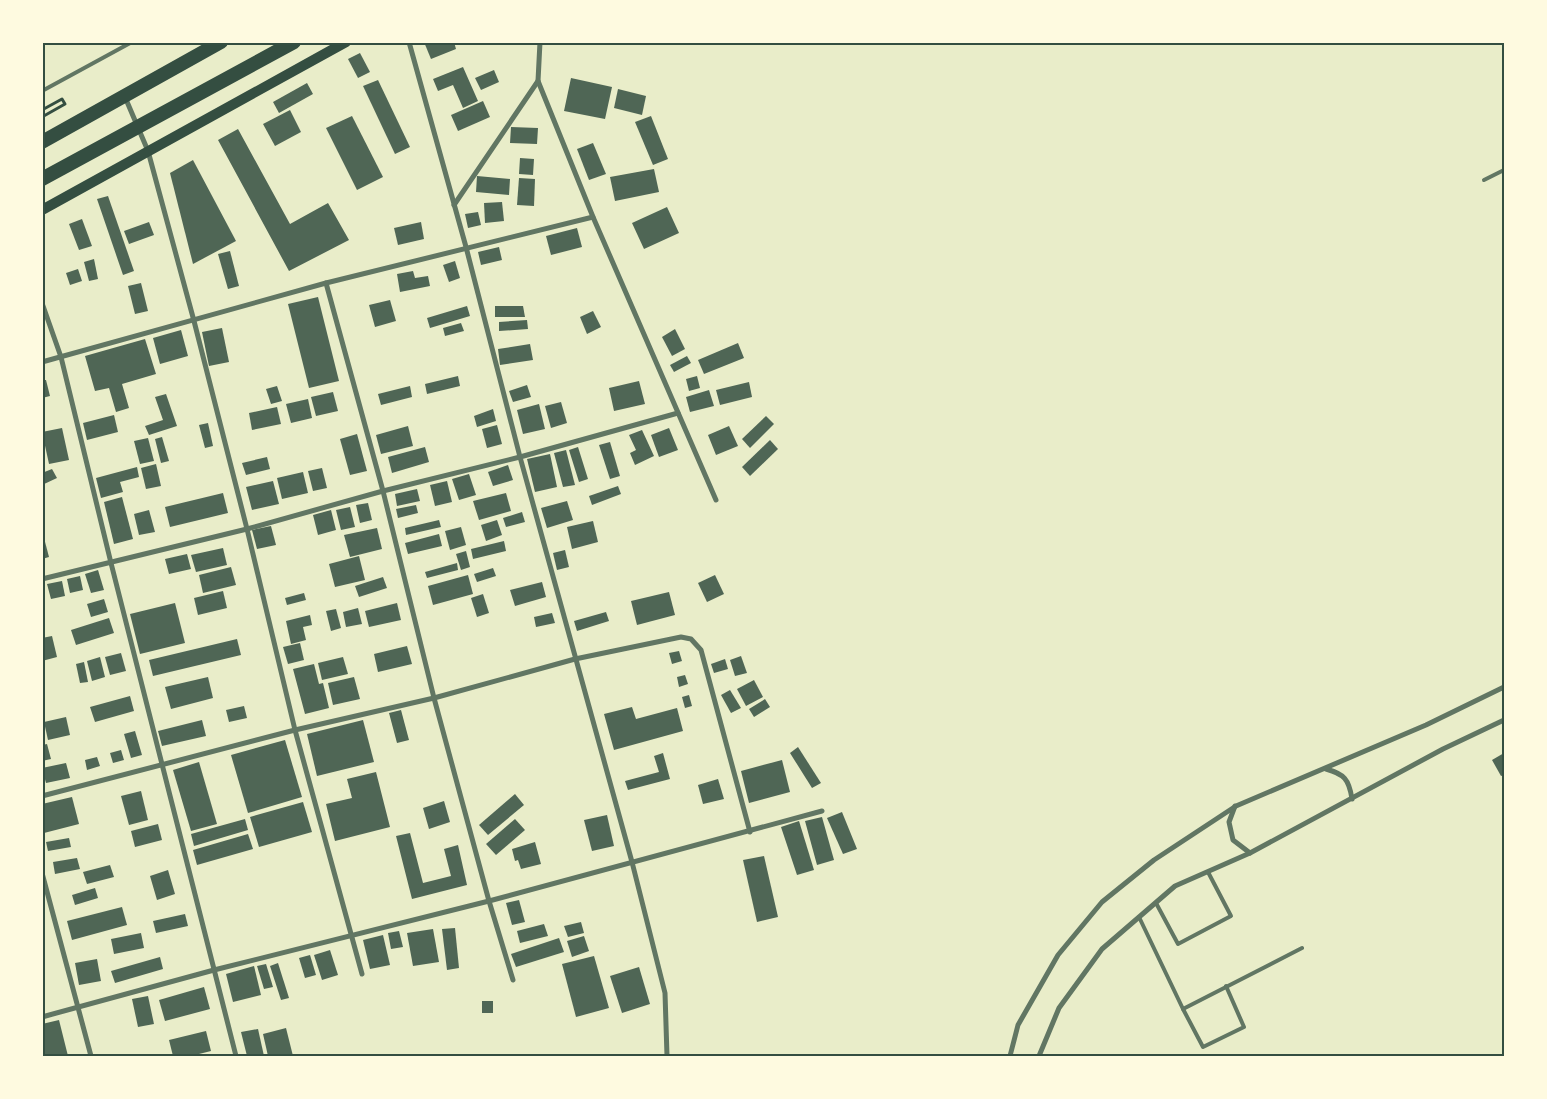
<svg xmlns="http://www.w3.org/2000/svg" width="1547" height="1099" font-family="Quicksand,sans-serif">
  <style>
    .building { fill: #4f6655 }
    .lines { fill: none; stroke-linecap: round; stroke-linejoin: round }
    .path { stroke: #344e41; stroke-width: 3 }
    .service { stroke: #617663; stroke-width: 4 }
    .minor { stroke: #617663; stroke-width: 5 }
    .secondary { stroke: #344e41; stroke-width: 10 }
    .trunk { stroke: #344e41; stroke-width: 14 }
    .neatline { fill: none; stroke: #344e41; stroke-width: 2 }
  </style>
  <rect width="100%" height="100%" fill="#e9edc9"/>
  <g class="building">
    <polygon points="424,42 454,42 456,49 431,59"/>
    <polygon points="360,53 370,72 358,78 348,59"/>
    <polygon points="463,67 478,101 463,108 453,85 438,91 433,79"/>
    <polygon points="494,70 499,82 481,90 475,78"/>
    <polygon points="571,78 612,87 605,119 564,111"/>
    <polygon points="378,80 410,147 395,154 363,86"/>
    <polygon points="307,83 313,94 279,113 273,102"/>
    <polygon points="618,89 646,96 642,115 614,108"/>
    <polygon points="483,101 490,117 458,131 451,115"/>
    <polygon points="290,110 301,132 275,146 263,124"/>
    <polygon points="352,116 383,177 357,190 326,128"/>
    <polygon points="651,116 668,159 653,165 635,122"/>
    <polygon points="511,127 538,128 537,144 510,143"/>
    <polygon points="238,129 290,224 328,203 349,240 289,271 218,140"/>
    <polygon points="593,143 606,174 589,180 577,149"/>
    <polygon points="520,158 534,159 533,175 519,174"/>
    <polygon points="193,160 236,241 193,264 170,173"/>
    <polygon points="654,169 659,192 615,201 610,177"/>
    <polygon points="477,176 510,179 509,195 476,192"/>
    <polygon points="519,178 535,179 534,206 517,205"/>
    <polygon points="108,196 134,271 123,275 97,199"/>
    <polygon points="502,202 504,221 485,223 484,203"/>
    <polygon points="667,207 679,233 644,249 632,223"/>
    <polygon points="478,212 481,225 468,228 465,214"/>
    <polygon points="82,219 92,246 79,250 69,224"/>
    <polygon points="149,222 154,235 129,244 124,231"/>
    <polygon points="421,222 424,239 398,245 394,228"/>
    <polygon points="577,228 582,247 551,255 546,236"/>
    <polygon points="499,247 502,260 481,265 478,252"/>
    <polygon points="230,251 239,286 228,289 218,254"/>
    <polygon points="94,259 98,279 89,281 84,262"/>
    <polygon points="455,261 460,278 449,282 443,265"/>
    <polygon points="78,269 82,281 70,285 66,273"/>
    <polygon points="413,271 415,278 428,276 430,286 400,292 397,274"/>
    <polygon points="141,283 148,311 135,314 128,286"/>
    <polygon points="318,297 339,381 309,388 288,304"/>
    <polygon points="390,300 396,321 375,327 369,305"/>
    <polygon points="467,306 470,316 430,328 427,318"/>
    <polygon points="495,306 523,306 525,317 495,317"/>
    <polygon points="593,311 601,327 587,334 580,317"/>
    <polygon points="527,320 528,329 499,331 499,322"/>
    <polygon points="461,323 464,331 445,336 443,328"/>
    <polygon points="222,328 229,362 209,366 202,332"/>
    <polygon points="675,329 685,349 672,356 662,337"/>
    <polygon points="181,330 188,356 160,364 153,338"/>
    <polygon points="145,339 156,374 122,384 129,408 116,412 109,388 95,391 85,356"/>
    <polygon points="738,343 744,358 704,374 698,360"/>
    <polygon points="530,344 533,360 500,365 498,349"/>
    <polygon points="687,356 691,363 674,372 670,365"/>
    <polygon points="458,376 460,386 427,394 425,384"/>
    <polygon points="697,376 700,388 689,391 686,379"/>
    <polygon points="42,380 46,380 50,396 42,398"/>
    <polygon points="639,381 645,404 614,411 609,388"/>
    <polygon points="749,382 752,397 720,405 716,390"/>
    <polygon points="527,385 531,397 513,402 509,391"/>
    <polygon points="277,386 282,401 271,404 266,389"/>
    <polygon points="410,386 412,397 381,405 378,394"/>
    <polygon points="709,390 714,406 690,412 686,397"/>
    <polygon points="333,392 338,411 316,416 311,397"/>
    <polygon points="166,394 177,426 149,435 145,426 163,420 155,397"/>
    <polygon points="308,399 312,418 291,423 286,404"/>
    <polygon points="561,402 567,423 551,428 545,406"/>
    <polygon points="539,404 545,429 523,434 517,410"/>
    <polygon points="277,407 281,424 252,430 249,413"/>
    <polygon points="493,409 496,421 477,427 474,416"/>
    <polygon points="114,415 118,432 87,440 83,423"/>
    <polygon points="766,416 774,424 750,448 742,439"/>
    <polygon points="208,423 213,446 205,448 199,425"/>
    <polygon points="497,425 502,444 487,448 482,429"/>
    <polygon points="408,426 413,446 381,454 376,435"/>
    <polygon points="729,426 738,446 716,455 708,435"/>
    <polygon points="62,428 69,460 49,464 42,432"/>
    <polygon points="669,428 678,450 659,457 651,435"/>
    <polygon points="642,430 654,456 635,465 630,453 636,450 629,435"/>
    <polygon points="357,434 367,471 350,475 340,439"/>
    <polygon points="162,437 169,461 161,463 155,439"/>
    <polygon points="148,438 154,461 140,464 134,441"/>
    <polygon points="770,440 778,449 750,476 742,467"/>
    <polygon points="610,442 620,476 610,479 599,445"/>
    <polygon points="425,447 429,462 392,473 388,457"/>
    <polygon points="578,447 588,479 579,482 569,450"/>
    <polygon points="566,450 575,485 563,487 554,453"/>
    <polygon points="550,454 557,487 535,492 527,459"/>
    <polygon points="267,457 270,469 246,475 242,463"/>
    <polygon points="156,464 161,486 146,489 141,468"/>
    <polygon points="508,465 513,480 493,486 488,472"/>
    <polygon points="137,467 139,477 120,482 123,492 101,498 96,478"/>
    <polygon points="322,468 327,488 313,491 308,471"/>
    <polygon points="52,469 57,478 42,485 42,473"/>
    <polygon points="303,472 308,493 282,499 277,478"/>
    <polygon points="469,474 476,495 459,500 452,479"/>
    <polygon points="273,481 279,504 252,510 246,487"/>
    <polygon points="447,481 452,502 435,506 430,485"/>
    <polygon points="618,486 621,494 592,505 589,496"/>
    <polygon points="417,489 420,501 397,506 395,494"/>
    <polygon points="223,493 228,513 170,527 165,507"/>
    <polygon points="506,493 511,511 479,520 473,501"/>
    <polygon points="122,497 133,539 114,544 104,502"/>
    <polygon points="567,501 573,520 547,528 541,508"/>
    <polygon points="368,503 372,520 360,523 356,505"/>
    <polygon points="416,505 418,513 398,518 396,509"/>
    <polygon points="350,507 355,527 341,530 336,510"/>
    <polygon points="149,510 155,532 139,535 134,514"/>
    <polygon points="331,510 336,530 318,535 313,515"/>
    <polygon points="522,512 525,522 506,527 503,518"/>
    <polygon points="439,520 441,527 406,535 405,528"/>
    <polygon points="497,520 502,535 486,541 481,525"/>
    <polygon points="593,521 598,542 572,549 567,527"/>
    <polygon points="271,526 276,545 257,549 252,530"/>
    <polygon points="461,527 466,545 450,550 445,531"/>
    <polygon points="377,528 382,549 350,557 344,535"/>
    <polygon points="439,534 442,546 408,554 405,543"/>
    <polygon points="44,538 49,557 42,559 42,539"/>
    <polygon points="504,541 506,551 473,559 471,549"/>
    <polygon points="223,548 227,565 196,572 191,555"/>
    <polygon points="565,550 569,567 557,570 553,553"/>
    <polygon points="466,551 470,567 461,570 456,554"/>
    <polygon points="187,554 191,569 169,574 165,559"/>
    <polygon points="359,556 365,580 335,587 329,564"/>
    <polygon points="457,563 458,570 427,578 425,572"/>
    <polygon points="231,567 236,585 203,593 199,575"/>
    <polygon points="493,568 496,576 477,582 474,574"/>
    <polygon points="98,570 104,590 91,593 85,574"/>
    <polygon points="468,575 473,594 433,605 428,586"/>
    <polygon points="715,575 724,594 707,602 698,583"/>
    <polygon points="80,576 83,590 70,593 67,579"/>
    <polygon points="383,577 387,588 359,597 355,586"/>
    <polygon points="62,581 65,596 51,599 47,584"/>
    <polygon points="542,582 546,597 515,606 510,590"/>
    <polygon points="223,591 227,608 198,615 194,598"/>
    <polygon points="669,592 675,615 637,625 631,601"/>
    <polygon points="304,593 306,600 287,605 285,598"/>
    <polygon points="483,594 489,613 477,617 471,598"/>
    <polygon points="104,599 108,612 91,617 87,604"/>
    <polygon points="175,603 185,643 140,654 130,614"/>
    <polygon points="397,603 401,620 369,627 365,611"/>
    <polygon points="358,608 362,624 346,627 343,612"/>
    <polygon points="336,609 341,628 331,631 326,611"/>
    <polygon points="606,612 609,621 577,631 574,621"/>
    <polygon points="552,613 555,623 536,627 534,617"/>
    <polygon points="310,615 312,625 303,627 306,640 291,644 286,621"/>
    <polygon points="109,618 114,633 76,645 71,630"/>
    <polygon points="52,636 57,657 42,661 42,638"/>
    <polygon points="237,639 241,655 153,676 149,660"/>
    <polygon points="300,643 304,660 288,664 283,647"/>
    <polygon points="407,646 412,664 378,672 374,654"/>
    <polygon points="679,651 682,661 672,664 669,653"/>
    <polygon points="121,653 126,671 110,675 105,657"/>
    <polygon points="741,656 747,673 735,676 730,660"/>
    <polygon points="100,657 105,677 92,681 87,661"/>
    <polygon points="343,657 348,674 322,680 318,663"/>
    <polygon points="725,659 728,669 714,673 711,664"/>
    <polygon points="84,662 88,682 80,683 76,664"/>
    <polygon points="314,664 319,684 323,683 329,708 305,714 293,669"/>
    <polygon points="685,675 688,684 679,687 677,677"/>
    <polygon points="208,677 213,698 171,709 165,687"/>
    <polygon points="354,677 360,699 333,705 328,683"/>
    <polygon points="754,680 763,697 746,706 737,689"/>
    <polygon points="730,690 741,708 731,713 721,695"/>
    <polygon points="689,695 692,706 685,708 682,697"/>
    <polygon points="130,696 134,711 95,722 90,707"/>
    <polygon points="765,699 770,707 754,717 749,709"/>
    <polygon points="244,706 247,718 229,722 226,710"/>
    <polygon points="632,707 636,719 677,708 683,731 614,750 604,714"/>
    <polygon points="401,710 409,740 397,743 389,713"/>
    <polygon points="66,717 70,735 48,740 44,722"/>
    <polygon points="202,720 206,736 162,746 158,731"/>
    <polygon points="363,720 374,762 317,776 307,734"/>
    <polygon points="135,731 142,755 131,758 124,734"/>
    <polygon points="285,740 302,797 248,813 231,755"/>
    <polygon points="47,744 51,759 42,761 42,745"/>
    <polygon points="798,747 821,783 812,788 790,753"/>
    <polygon points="121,750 124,760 113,763 110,753"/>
    <polygon points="663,753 670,779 628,790 625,781 659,772 654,756"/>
    <polygon points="1504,753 1504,775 1501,776 1492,760"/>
    <polygon points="97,757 100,766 87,770 85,760"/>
    <polygon points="782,760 790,792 749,803 741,771"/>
    <polygon points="199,762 217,824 191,831 173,770"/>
    <polygon points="66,763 70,778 46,783 42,768"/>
    <polygon points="376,772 390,827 335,841 326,804 352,798 347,779"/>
    <polygon points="718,779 724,799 703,804 698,785"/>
    <polygon points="141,791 148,820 129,825 121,796"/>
    <polygon points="515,794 524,805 488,835 479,825"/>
    <polygon points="72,797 79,824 44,833 42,804"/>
    <polygon points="444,801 450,822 429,829 423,808"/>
    <polygon points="303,802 312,832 259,847 250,817"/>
    <polygon points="842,812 857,849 843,854 827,818"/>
    <polygon points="607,815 614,846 592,851 584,820"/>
    <polygon points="822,817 834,860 817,865 805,821"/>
    <polygon points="245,819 248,830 194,846 191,834"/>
    <polygon points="515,819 525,830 496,855 486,844"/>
    <polygon points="799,821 814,870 797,875 781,827"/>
    <polygon points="158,824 162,840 135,847 131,831"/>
    <polygon points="410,833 423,883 451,876 444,849 458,845 467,885 412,899 396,836"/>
    <polygon points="248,834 253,849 197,865 193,850"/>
    <polygon points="69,838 71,847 48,851 46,842"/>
    <polygon points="535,842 541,864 521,869 518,860 515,861 512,849"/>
    <polygon points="764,856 778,917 757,922 743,860"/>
    <polygon points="77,858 80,869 55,874 53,862"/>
    <polygon points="110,865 114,877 87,884 83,872"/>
    <polygon points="168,870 175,894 157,900 150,876"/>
    <polygon points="95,888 98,898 75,905 72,895"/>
    <polygon points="519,900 525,922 512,925 506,903"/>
    <polygon points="122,907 127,925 72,940 67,921"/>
    <polygon points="185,914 188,926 156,933 153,921"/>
    <polygon points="581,922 584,933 568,937 564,926"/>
    <polygon points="544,924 548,936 520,943 517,931"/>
    <polygon points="455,928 459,968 447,970 442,929"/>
    <polygon points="433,929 439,962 413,966 407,933"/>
    <polygon points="399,931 403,947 391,949 388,933"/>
    <polygon points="141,933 144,948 114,954 111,939"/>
    <polygon points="383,935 390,965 370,969 363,940"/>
    <polygon points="584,936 589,951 572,957 567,941"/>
    <polygon points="559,938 564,952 516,967 511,954"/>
    <polygon points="330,950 338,975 322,980 314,955"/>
    <polygon points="310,955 316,975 305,978 299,958"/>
    <polygon points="594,956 609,1008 576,1017 562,964"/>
    <polygon points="160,957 163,969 115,983 111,971"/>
    <polygon points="97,959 101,981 79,985 75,963"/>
    <polygon points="278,963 289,998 281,1000 270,966"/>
    <polygon points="266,964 273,987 264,989 257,966"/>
    <polygon points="254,966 261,995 233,1002 226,974"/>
    <polygon points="639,967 650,1004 622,1013 610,976"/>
    <polygon points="204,987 210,1009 165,1021 159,1000"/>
    <polygon points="148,996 154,1024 138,1027 132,999"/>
    <rect x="482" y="1001" width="11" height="12"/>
    <polygon points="59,1020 68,1056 44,1056 42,1024"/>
    <polygon points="286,1028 293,1056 268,1056 263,1034"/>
    <polygon points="258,1029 264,1056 247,1056 241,1032"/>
    <polygon points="206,1031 211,1051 191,1056 173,1056 169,1040"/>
  </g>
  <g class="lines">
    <polyline class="path" points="42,110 62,99 65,104 42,117"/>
    <g class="service">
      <polyline points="42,91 132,42"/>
      <polyline points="1484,180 1504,170"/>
      <polyline points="1156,903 1178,944 1231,916 1208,872"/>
      <polyline points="1139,917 1183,1009 1302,948"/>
      <polyline points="1183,1009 1203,1047 1244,1027 1226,986"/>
    </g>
    <g class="minor">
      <polyline points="409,42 466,247 520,457 632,862 665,993 667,1056"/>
      <polyline points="540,42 538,81 593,217 716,500"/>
      <polyline points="125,97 148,151 194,321 247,529 295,730 362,974"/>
      <polyline points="454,205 538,81"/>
      <polyline points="326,283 383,491 434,698 489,901 513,980"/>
      <polyline points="42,303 61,357 111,563 236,1056"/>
      <polyline points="42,362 326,283 593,217"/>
      <polyline points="42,579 247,529 383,491 520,457 678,413"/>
      <path d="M1326,769c18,5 23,10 26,30"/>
      <polyline points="42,796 295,730 434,698 575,659 681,637 691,639 701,650 750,832"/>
      <polyline points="1235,806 1229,822 1233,840 1250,853"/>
      <polyline points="42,873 91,1056"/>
      <polyline points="42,1017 214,970 489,901 822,811"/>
      <polyline points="1010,1056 1018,1025 1058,955 1102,902 1154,860 1236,806 1426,725 1504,687"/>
      <polyline points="1039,1056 1059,1008 1102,949 1175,886 1250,853 1443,749 1504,720"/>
    </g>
    <polyline class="secondary" points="42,210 346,42"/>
    <g class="trunk">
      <polyline points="42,142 221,42"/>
      <polyline points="42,179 294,42"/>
    </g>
  </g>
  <rect width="1547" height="1099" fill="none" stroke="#fefae0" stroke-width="88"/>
  <rect x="44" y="44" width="1459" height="1011" class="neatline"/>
</svg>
